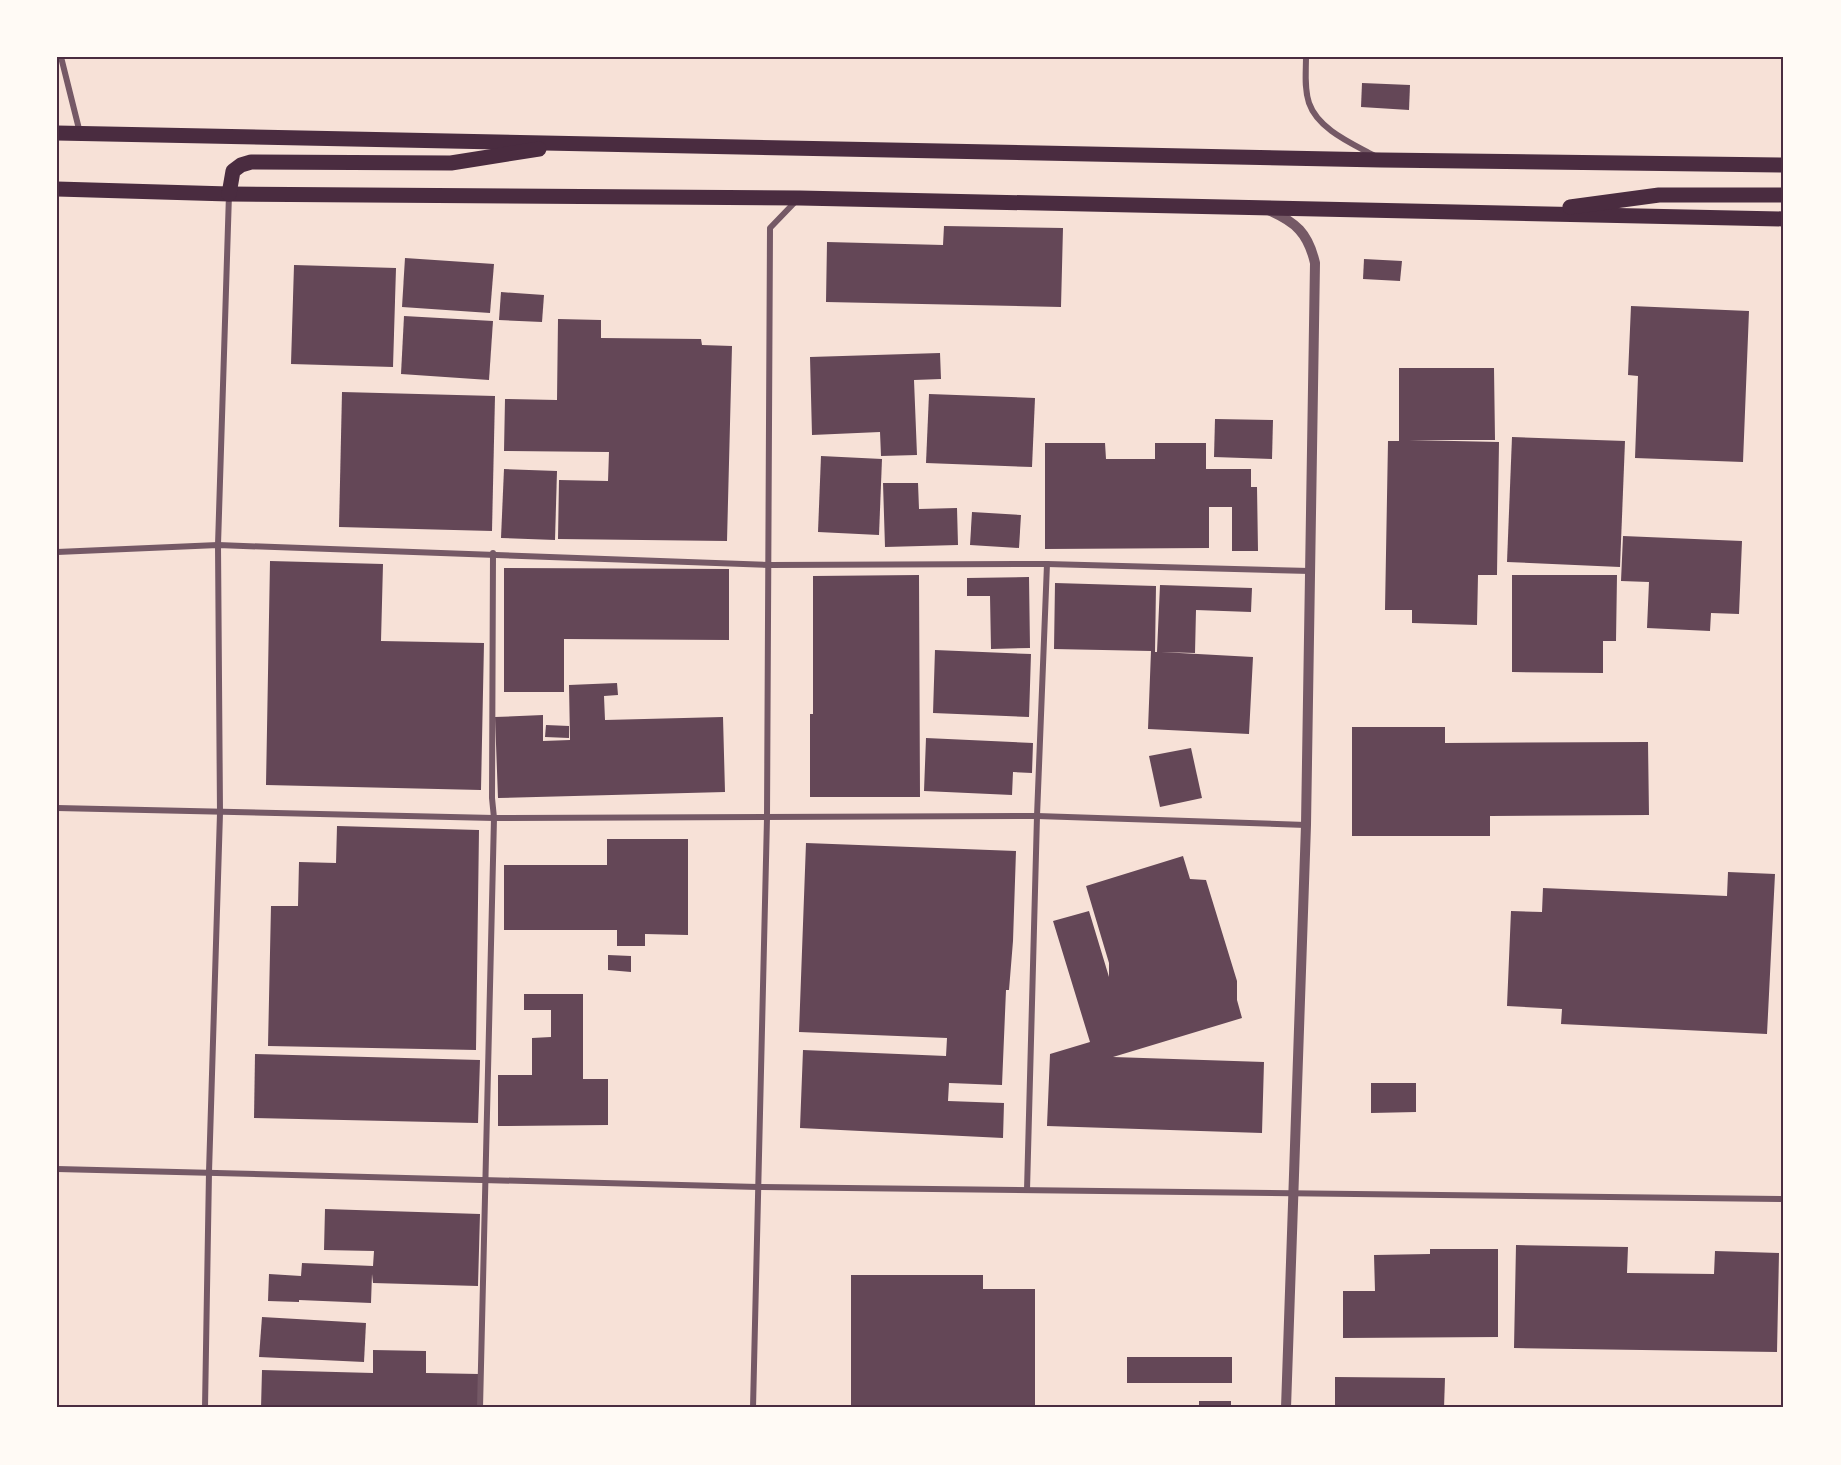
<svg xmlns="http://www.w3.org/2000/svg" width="1841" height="1465" font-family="'Work Sans',sans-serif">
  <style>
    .building { fill: #644757 }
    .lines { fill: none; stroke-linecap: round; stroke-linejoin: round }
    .minor { stroke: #755966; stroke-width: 6 }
    .tertiary { stroke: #755966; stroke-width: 10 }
    .primary { stroke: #4a2c40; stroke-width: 15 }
    .neatline { fill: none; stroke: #4a2c40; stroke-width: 2 }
  </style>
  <rect width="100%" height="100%" fill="#f7e1d7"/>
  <g class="building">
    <polygon points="1362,83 1410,85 1409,110 1361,107"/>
    <polygon points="944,226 1063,228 1061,307 826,302 827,242 943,245"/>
    <polygon points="405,258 494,264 490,313 402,307"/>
    <polygon points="1364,259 1402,261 1400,281 1363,279"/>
    <polygon points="294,265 396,268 393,367 291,364"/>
    <polygon points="501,292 544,295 542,322 499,320"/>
    <polygon points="1631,306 1749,311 1743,462 1635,458 1638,376 1628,375"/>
    <polygon points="404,316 493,321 489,380 401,374"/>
    <polygon points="558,319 601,320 601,338 701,339 702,345 732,346 727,541 558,539 559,480 608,481 609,452 504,451 505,399 557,400"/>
    <polygon points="940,353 941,379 914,380 917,455 881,456 880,432 812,435 810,357"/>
    <polygon points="1399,368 1494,368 1495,440 1409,440 1499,442 1497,575 1478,575 1477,625 1412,623 1412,610 1385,610 1388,441 1399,441"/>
    <polygon points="342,392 495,396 492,531 339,527"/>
    <polygon points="929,394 1035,398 1032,467 926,463"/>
    <polygon points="1215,419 1273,420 1272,459 1214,457"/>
    <polygon points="1512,437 1625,441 1620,567 1507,562"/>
    <polygon points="1045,443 1105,443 1106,459 1155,459 1155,443 1206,443 1206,469 1251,469 1251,487 1257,487 1258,551 1232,551 1232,507 1209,507 1209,548 1045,549"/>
    <polygon points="821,456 882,459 879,535 818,532"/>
    <polygon points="504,469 557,471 555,540 501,538"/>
    <polygon points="883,483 918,483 919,509 957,508 958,545 885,547"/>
    <polygon points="972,512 1021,515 1019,548 970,545"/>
    <polygon points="1623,536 1742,541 1739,614 1711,613 1710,631 1647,628 1649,582 1621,581"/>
    <polygon points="270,561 383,564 381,641 484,643 481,790 266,785"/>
    <polygon points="504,568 729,569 729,640 564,639 564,692 504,692"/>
    <polygon points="919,575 920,797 810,797 810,714 813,714 813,576"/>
    <polygon points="1512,575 1617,575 1616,641 1603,641 1603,673 1512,672"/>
    <polygon points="1029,577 1030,648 991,649 990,596 967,596 967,578"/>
    <polygon points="1055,583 1156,586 1155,652 1157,652 1160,585 1252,588 1251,612 1196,610 1195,653 1161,652 1253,657 1249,734 1148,729 1151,651 1054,649"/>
    <polygon points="935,650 1031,654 1029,717 933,713"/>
    <polygon points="617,683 618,695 604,696 605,720 723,717 725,792 498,798 495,717 543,715 543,741 570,740 569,685"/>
    <polygon points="546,725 569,726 569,738 545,737"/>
    <polygon points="1352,727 1445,727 1445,743 1648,742 1649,815 1490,816 1490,836 1352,836"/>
    <polygon points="926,738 1033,743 1032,773 1013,772 1012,795 924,791"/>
    <polygon points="1191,748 1202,798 1160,807 1149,756"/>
    <polygon points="337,826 479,830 476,1050 268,1046 271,906 298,906 299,862 336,863"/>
    <polygon points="607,839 688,839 688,935 645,934 645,946 617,946 617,930 504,930 504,865 607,865"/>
    <polygon points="806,843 1016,851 1013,941 1009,990 1006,990 1002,1085 949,1083 948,1101 1004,1103 1003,1138 800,1128 803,1050 946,1056 947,1038 799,1032"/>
    <polygon points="1183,856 1190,879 1206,880 1237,981 1237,1000 1242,1018 1113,1057 1264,1062 1262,1133 1047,1126 1050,1054 1090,1042 1053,921 1089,911 1109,977 1109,963 1086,886"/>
    <polygon points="1728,872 1775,874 1767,1034 1561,1024 1562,1009 1507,1006 1511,911 1542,912 1543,888 1727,896"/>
    <polygon points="608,955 631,956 631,972 608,970"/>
    <polygon points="524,994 583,994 583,1079 608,1079 608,1125 498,1126 498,1075 532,1075 532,1038 551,1037 551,1010 524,1010"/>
    <polygon points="255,1054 480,1060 478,1123 254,1118"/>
    <polygon points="1371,1083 1416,1083 1416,1112 1371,1113"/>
    <polygon points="325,1209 480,1214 478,1286 373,1283 372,1274 371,1303 299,1300 299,1302 268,1301 269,1274 301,1276 302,1263 373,1266 374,1251 324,1250"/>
    <polygon points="1516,1245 1628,1247 1627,1273 1714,1274 1715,1251 1779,1253 1777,1352 1514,1348"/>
    <polygon points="1430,1249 1498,1249 1498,1337 1343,1338 1343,1291 1375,1291 1374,1255 1430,1254"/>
    <polygon points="851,1275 983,1275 983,1289 1035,1289 1035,1408 851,1408"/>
    <polygon points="262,1317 366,1323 364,1362 259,1357"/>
    <polygon points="373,1350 426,1351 426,1373 479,1374 478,1408 261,1408 262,1370 373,1373"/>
    <rect x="1127" y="1357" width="105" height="26"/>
    <polygon points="1335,1377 1445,1378 1444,1408 1335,1408"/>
    <rect x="1199" y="1401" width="32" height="7"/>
  </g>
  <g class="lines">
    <g class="minor">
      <polyline points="61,57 80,133"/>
      <path d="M1306,57c0,15 -2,31 3,46 9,26 42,40 64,52"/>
      <polyline points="57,552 218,545 769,565 1047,564 1310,571"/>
      <polyline points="57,808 494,818 1037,816 1306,825"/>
      <polyline points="57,1169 758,1187 1784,1199"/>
      <polyline points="1027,1190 1037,816 1047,564"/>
      <polyline points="205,1408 209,1172 220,813 218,545 229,194"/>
      <polyline points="480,1408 494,818 492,798 493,553"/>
      <polyline points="753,1408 767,818 770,228 796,201"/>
    </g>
    <path class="tertiary" d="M1268,210c28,12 40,23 47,53l-9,562 -20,583"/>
    <g class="primary">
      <polyline points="57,133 1381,160 1784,165"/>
      <polyline points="57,189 229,194 800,198 1784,219"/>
      <polyline points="229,194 233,171 241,165 251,162 451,163 539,149"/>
      <polyline points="1570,207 1659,195 1784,195"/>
    </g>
  </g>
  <rect width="1841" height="1465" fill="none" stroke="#fffaf5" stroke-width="117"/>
  <rect x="58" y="58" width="1724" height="1348" class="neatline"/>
</svg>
